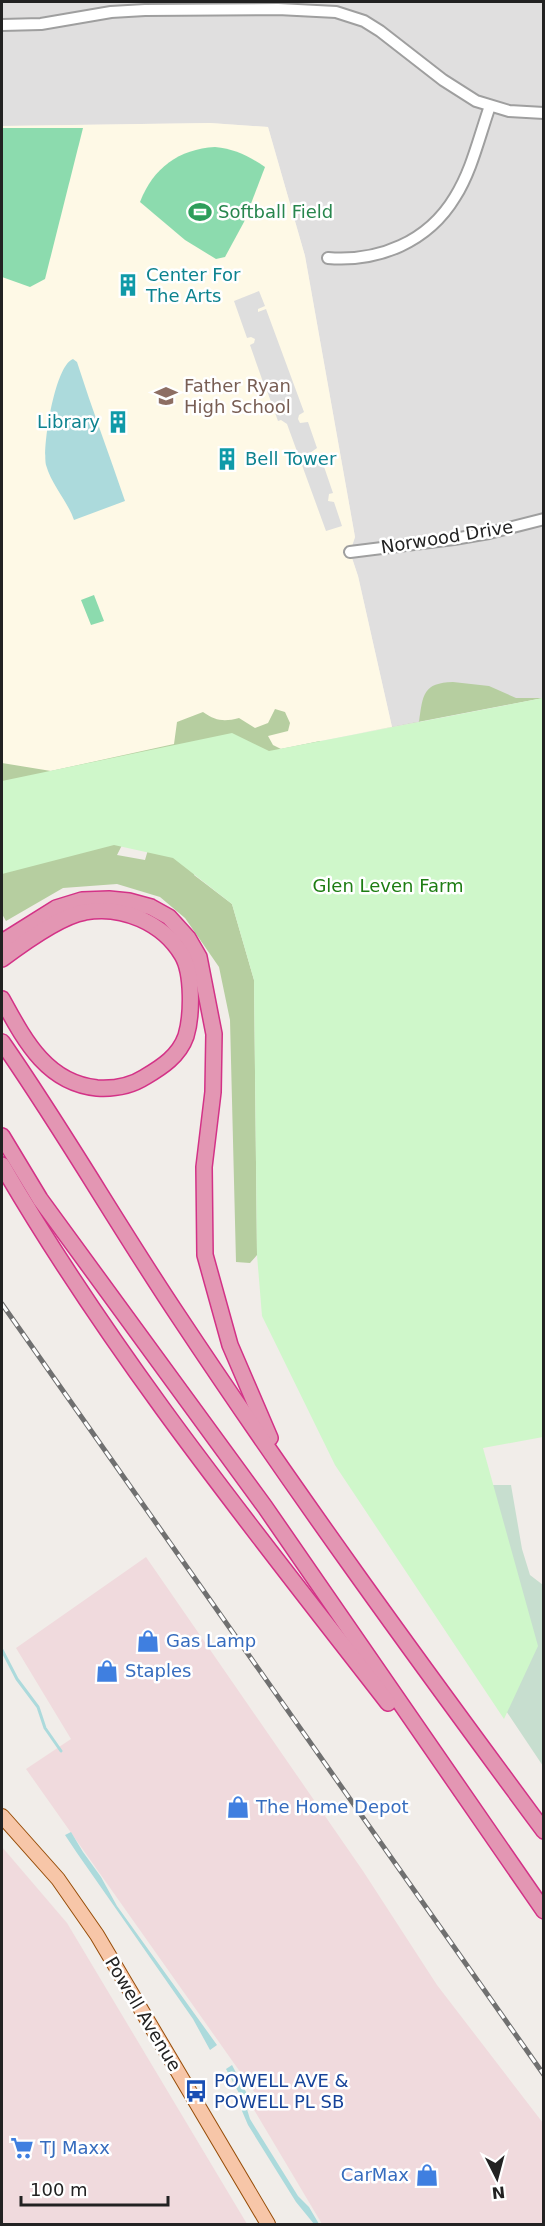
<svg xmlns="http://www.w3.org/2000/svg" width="545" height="2226" font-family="'DejaVu Sans',sans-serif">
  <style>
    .residential { fill: #e0dfdf }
    .commercial { fill: #f0dadd }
    .education { fill: #fef9e6 }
    .forest { fill: #b6cea0 }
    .wetland { fill: #c7decf }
    .park { fill: #cff7ca }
    .pitch { fill: #8cdbae }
    .parking { fill: #dedede }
    .water { fill: #acdadc }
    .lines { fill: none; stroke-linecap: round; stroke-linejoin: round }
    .stream { stroke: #acdadc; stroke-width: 3 }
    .minor-casing { stroke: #9f9f9f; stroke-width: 14 }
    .major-casing { stroke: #974d08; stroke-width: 16 }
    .highway-casing { stroke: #d33287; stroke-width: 18 }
    .minor { stroke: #fff; stroke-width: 10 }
    .major { stroke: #f7c6a8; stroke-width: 14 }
    .highway { stroke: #e396b3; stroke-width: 15 }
    .rail-casing { stroke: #707070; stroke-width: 5 }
    .rail { stroke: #fff; stroke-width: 3; stroke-dasharray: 9; stroke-linecap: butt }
    .labels { text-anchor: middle; stroke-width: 5; stroke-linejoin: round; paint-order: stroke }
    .leisure-label { font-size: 18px; fill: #27864d; stroke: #fff; text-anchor: start }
    .culture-label { font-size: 18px; fill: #0d838f; stroke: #fff; text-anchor: start }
    .education-label { font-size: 18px; fill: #785e54; stroke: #fff; text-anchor: start }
    .street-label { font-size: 18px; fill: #222; stroke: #fff }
    .park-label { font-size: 18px; fill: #1d7d12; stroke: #fff }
    .shop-label { font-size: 18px; fill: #366cbe; stroke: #fff; text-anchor: start }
    .transit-label { font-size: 18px; fill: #164399; stroke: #fff; text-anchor: start }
  </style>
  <rect width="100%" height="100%" fill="#f1ede9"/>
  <polygon class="residential" points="2,2 543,2 543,698 392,727 358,576 350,552 355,537 305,256 268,127 210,123 2,126"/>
  <g class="commercial">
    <polygon points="146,1557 363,1871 437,1985 543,2123 543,2224 322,2224 253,2108 255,2093 26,1769 71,1739 16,1648"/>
    <polygon points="2,1847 67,1923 247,2224 2,2224"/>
  </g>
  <polygon class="education" points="210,123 268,127 305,256 355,537 350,552 358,576 392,727 269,751 232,733 2,781 2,126"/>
  <g class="forest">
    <path d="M453,682l36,4 27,12h27l-188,36 64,-12c4,-28 4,-39 34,-40z"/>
    <path d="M275,709l10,3 5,11 -2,8 -20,5 5,9 8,4 39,-8 12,35 -10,18 -6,22 12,25 -5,13 17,39 -5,9 13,8 14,13 -2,9 -16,3 -11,-9 -12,-18 -5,5 -10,1 -17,-14 -7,-13 6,-9 7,-6c-10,-6 -29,-29 -23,-41 1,-3 4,-5 6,-8l-17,13 -13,-23 13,-10 6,-9c-30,-36 -45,-53 -88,-21l-1,-11 -10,1 -6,14 -33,-12 -42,23 36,55 -6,12 28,5 7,-24 18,-4 17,11 11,19 -4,13 38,29 22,76 3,275 -7,8 -14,-1 -6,-242 -11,-53 -34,-49 -25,-21 -43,-13 -54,4 -57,33 -4,-7v-151l49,8 123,-27 3,-22 26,-10c13,9 21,10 36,6l16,10 13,-5z"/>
  </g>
  <polygon class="wetland" points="483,1485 511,1485 522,1549 530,1575 543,1585 543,1766 486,1681"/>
  <polygon class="park" points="543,698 543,1437 483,1448 538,1646 504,1719 335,1465 262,1316 257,1255 254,980 232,904 173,858 114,845 2,874 2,781 232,733 269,751"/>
  <g class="pitch">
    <polygon points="2,128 83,128 45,279 30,287 2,277"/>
    <path d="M215,147c20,2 34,9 50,20l-21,55 -19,35 -9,2 -31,-19 -45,-38c13,-34 39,-53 75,-55z"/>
    <polygon points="94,595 104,621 91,625 81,600"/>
  </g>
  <polygon class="parking" points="259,291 265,306 258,309 258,312 266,309 304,412 299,415 298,419 300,423 308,422 317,448 310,453 315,456 320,455 333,493 329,494 328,501 334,502 342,526 326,531 287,424 281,420 278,421 266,388 270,386 271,382 263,382 250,345 254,343 255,339 251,337 247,338 234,301"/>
  <g class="water">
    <path d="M73,359l4,3c15,47 32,92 48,139l-51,19c-7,-20 -22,-34 -28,-55 -4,-18 9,-100 27,-106z"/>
    <polygon points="71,1832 83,1852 101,1877 117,1906 217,2045 210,2050 193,2019 77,1853 65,1835"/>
    <polygon points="232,2065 246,2092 246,2106 250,2119 298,2196 309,2207 319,2224 314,2224 296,2202 248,2125 242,2111 241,2097 226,2069"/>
  </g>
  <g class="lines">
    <polyline class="stream" points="2,1650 17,1679 38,1707 45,1728 61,1751"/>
    <g class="minor-casing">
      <g id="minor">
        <polyline points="2,25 41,24 111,12 145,10 278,9 336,12 364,21 380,31 443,80 476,101 509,111 544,113"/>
        <path d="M328,258c51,4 100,-16 127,-61 17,-27 24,-60 35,-91"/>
        <polyline points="350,552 454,539 489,533 544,519"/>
      </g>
    </g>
    <g class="major-casing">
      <polyline id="major" points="2,1816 58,1879 97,1935 268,2224"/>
    </g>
    <g class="highway-casing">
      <g id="highway">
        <polyline points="2,942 56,908 82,900 109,899 129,901 151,907 169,917 188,938 199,957 214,1034 213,1092 204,1167 205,1255 230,1345 270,1438"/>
        <path d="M2,959c20,-15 58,-43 83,-47 37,-7 78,11 97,43 11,18 10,61 4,81 -7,20 -24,31 -41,41 -14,9 -31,12 -48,11 -51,-5 -73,-49 -95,-89"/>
        <path d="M2,1042c62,89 116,184 177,275 116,175 240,345 365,514"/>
        <polyline points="2,1136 40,1199 265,1507 544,1911"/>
        <path d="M2,1165c111,191 251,364 386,538"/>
      </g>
    </g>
    <use href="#minor" class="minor"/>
    <use href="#major" class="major"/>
    <use href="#highway" class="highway"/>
    <g class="rail-casing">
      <polyline id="rail" points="2,1304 544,2075"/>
    </g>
    <use href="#rail" class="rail"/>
  </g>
  <defs>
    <g id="stadium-bare" transform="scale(1.8)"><path d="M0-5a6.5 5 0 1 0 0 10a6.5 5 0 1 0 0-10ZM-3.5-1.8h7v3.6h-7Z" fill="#2e9e5b" stroke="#fff" stroke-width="2.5" paint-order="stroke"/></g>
    <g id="building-bare" transform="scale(1.8)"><path d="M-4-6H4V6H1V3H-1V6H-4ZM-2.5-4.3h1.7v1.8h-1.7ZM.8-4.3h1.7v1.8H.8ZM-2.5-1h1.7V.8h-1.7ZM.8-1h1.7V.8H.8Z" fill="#0f9aa8" stroke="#fff" stroke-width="2.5" paint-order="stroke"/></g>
    <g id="university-bare" transform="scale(1.8)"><path d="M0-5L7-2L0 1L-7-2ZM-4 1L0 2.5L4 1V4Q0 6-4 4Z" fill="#8d6e63" stroke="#fff" stroke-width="2.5" paint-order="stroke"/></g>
    <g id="shop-bare" transform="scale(1.8)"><path d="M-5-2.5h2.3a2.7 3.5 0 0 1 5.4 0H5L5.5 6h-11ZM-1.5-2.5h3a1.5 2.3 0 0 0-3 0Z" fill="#3f7fe0" stroke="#fff" stroke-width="2.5" paint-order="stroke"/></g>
    <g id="bus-bare" transform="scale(1.8)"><path d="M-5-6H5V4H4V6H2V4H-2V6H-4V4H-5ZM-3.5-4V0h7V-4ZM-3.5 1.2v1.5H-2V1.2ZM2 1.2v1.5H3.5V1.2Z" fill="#1a4fb4" stroke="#fff" stroke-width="2.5" paint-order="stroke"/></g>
    <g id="supermarket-bare" transform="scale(1.8)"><path d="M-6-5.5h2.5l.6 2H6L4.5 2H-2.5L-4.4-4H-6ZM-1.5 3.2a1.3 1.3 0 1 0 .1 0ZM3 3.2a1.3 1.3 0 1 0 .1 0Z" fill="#3f7fe0" stroke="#fff" stroke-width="2.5" paint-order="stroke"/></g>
  </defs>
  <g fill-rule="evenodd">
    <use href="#stadium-bare" x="200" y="212"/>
    <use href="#building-bare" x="128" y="285"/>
    <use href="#university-bare" x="166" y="396"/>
    <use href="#building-bare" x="118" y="422"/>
    <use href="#building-bare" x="227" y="459"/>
    <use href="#shop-bare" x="148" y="1641"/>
    <use href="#shop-bare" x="107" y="1671"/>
    <use href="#shop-bare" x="238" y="1807"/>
    <use href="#bus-bare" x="196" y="2091"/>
    <use href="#supermarket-bare" x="22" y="2148"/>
    <use href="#shop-bare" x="427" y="2175"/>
  </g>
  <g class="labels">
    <g class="leisure-label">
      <text x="218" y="218">Softball Field</text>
    </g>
    <g class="culture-label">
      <text x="146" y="281">Center For<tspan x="146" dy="21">The Arts</tspan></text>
      <text x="100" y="428" text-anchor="end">Library</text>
      <text x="245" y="465">Bell Tower</text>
    </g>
    <g class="education-label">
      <text x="184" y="392">Father Ryan<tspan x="184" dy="21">High School</tspan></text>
    </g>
    <g class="street-label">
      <text transform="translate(447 537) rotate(-9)" y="6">Norwood Drive</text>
      <text transform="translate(143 2014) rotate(59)" y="6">Powell Avenue</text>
    </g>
    <g class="park-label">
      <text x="388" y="892">Glen Leven Farm</text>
    </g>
    <g class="shop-label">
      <text x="166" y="1647">Gas Lamp</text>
      <text x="125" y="1677">Staples</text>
      <text x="256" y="1813">The Home Depot</text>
      <text x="40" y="2154">TJ Maxx</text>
      <text x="409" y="2181" text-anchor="end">CarMax</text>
    </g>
    <g class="transit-label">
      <text x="214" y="2087">POWELL AVE &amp;<tspan x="214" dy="21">POWELL PL SB</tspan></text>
    </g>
  </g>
  <rect width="545" height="2226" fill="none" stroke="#222222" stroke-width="6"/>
  <g transform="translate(497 2178) rotate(174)" stroke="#ffffff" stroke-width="4.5" paint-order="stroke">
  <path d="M0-4.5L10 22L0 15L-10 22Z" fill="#222222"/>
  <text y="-9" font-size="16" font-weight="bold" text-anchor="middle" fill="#222222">N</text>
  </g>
  <path d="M21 2196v9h147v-9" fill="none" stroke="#222222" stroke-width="3"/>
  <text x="30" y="2196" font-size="18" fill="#222222" stroke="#ffffff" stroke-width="4.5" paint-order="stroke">100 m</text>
</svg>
